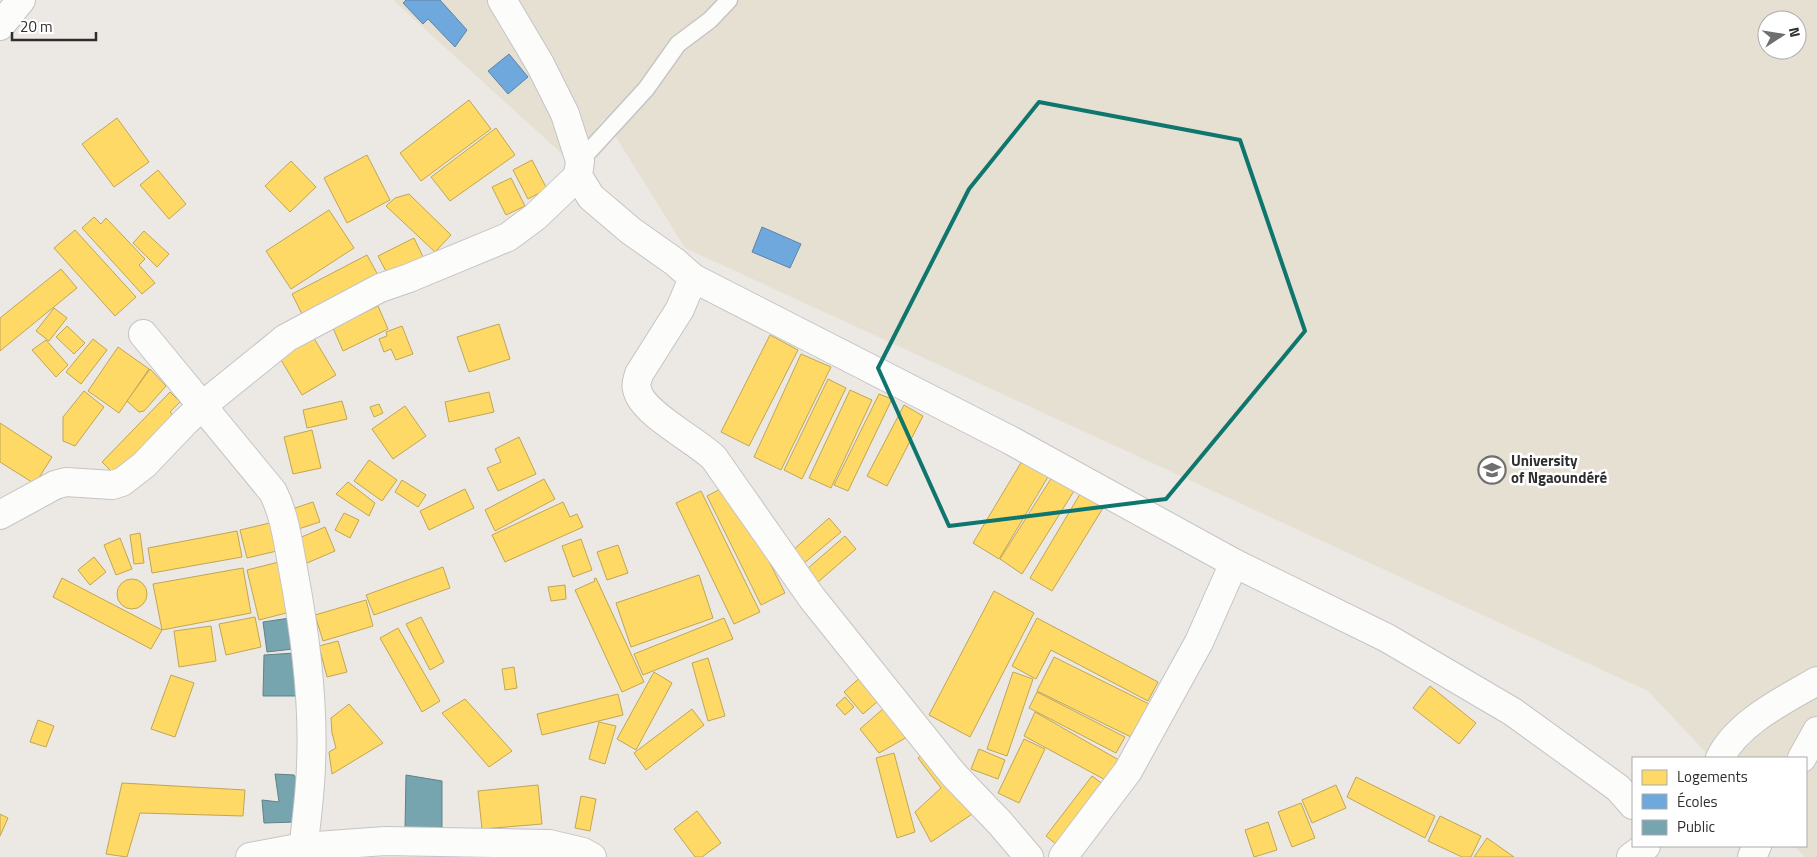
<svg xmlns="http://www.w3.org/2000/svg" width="1817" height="857" font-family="'Titillium Web',sans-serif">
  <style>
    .education { fill: #e6e0d3; fill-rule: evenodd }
    .homes { fill: #ffd966; stroke: #c0a655 }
    .schools { fill: #6fa8dc; stroke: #5c83a8 }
    .public { fill: #76a5af; stroke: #608188 }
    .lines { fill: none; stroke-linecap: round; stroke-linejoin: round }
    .lane-casing { stroke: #c5c4c5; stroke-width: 19 }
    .street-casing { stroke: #c5c4c5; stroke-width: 30 }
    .secondary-casing { stroke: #c5c4c5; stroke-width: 30 }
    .lane { stroke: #fcfcfb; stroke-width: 16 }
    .street { stroke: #fcfcfb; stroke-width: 28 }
    .secondary { stroke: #fcfcfb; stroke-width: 28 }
    .marked { fill: none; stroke: #0f766e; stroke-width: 4; stroke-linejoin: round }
    .labels { text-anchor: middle; stroke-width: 5; stroke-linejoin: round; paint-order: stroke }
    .poi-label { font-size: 15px; font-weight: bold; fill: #2e2e2e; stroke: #fff; text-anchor: start }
  </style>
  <rect width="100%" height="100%" fill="#ece8e4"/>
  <path class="education" d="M393,0h1424v857h-12l-11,-11h12v-88h-95l-63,-67 -963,-443 -81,-130 -31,46zM1767,20h30v30h-30z"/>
  <g class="homes">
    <polygon points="469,100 491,129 421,181 400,153"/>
    <polygon points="117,118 149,162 114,187 82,144"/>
    <polygon points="496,128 515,155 450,201 431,177"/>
    <polygon points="367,155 390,200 347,223 324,178"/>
    <polygon points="532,160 547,189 528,199 513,170"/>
    <polygon points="291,161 316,187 290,212 265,186"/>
    <polygon points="158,170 186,204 169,219 140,185"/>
    <polygon points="511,178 525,206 506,215 492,187"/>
    <polygon points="409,194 451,235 435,252 386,206 395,198"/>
    <polygon points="329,210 354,248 291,289 266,251"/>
    <polygon points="94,217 101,224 106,218 145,259 139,265 155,283 142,294 82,228"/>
    <polygon points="75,230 136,297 115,316 54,248"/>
    <polygon points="144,231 169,254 157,267 133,243"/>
    <polygon points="414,238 424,259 389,277 378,256"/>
    <polygon points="367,255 378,275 302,314 292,294"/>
    <polygon points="61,269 77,288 0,351 0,318"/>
    <polygon points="378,306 388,329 343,351 333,328"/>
    <polygon points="54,308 67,318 49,341 36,331"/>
    <polygon points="499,324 510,359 469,372 457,337"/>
    <polygon points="67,326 85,343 74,354 56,337"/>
    <polygon points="402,326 413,354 396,360 391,349 384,352 379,339 387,336 386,332"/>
    <polygon points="312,335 336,375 302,395 278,355"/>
    <polygon points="770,335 798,350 749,446 721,432"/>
    <polygon points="93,339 107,350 81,384 66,372"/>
    <polygon points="46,340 68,365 56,377 32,350"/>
    <polygon points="118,347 149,369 119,413 88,391"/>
    <polygon points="801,354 831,367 781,470 754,457"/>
    <polygon points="150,369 166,386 144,411 139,412 127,401"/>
    <polygon points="828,379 846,388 802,479 784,470"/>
    <polygon points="850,390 872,400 831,488 809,478"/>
    <polygon points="84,391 104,407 75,446 63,441 63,417"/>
    <polygon points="170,392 180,402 170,412 176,418 118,478 102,462"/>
    <polygon points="489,392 494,412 449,422 445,402"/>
    <polygon points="879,394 892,399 848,491 834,485"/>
    <polygon points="342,401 347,419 307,428 303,410"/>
    <polygon points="379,404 383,413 374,417 370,407"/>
    <polygon points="904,405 923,416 887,486 867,476"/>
    <polygon points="405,406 426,436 393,459 372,429"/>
    <polygon points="0,423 52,457 35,484 0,462"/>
    <polygon points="312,430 321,468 293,474 284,437"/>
    <polygon points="519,437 536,474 498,491 487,468 501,462 495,449"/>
    <polygon points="369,460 397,480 382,501 354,481"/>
    <polygon points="1022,461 1048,477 999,559 973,543"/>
    <polygon points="1052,477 1074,491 1022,574 1000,559"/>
    <polygon points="544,479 555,499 495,531 485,510"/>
    <polygon points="402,480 426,495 418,507 395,492"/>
    <polygon points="348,482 375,503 369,516 336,494"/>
    <polygon points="730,484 785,593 761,605 707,496"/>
    <polygon points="465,489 474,508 429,530 420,511"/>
    <polygon points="701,491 760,612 734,624 676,503"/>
    <polygon points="1080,494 1103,508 1052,591 1030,578"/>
    <polygon points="313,502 320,522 292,531 286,511"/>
    <polygon points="563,502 570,517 577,514 583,527 505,562 492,535"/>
    <polygon points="344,513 359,520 350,538 335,530"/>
    <polygon points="829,518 841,532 803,564 792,551"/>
    <polygon points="274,522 281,550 247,558 240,530"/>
    <polygon points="325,527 335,551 300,566 290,542"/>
    <polygon points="237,531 242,557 152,573 148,548"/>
    <polygon points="140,533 144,563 134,564 130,535"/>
    <polygon points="845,536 856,549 818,582 807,569"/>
    <polygon points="120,538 132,569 116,575 104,545"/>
    <polygon points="581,539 592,570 573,577 562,546"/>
    <polygon points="618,545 628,573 607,580 597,552"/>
    <polygon points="94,557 106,572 90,585 78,570"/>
    <polygon points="279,562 290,612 259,620 247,570"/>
    <polygon points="443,567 450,588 374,615 366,595"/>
    <polygon points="243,568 251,613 162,630 153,584"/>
    <polygon points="699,575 713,618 631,647 616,603"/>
    <polygon points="62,578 162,630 151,649 53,597"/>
    <polygon points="596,578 644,682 622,692 575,590 595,581 594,579"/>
    <circle cx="132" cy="594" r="15"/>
    <polygon points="565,585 566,599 551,601 548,587"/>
    <polygon points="994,591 1034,613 970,737 929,715"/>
    <polygon points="366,600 373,626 323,641 315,615"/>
    <polygon points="255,617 261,647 226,655 219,624"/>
    <polygon points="421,617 444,662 430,670 406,624"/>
    <polygon points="724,618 733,639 643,675 634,654"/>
    <polygon points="1037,618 1158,682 1148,701 1051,650 1036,679 1012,666"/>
    <polygon points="211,626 216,661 179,667 174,631"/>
    <polygon points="398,628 440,701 422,712 380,638"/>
    <polygon points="338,641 347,672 327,677 319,646"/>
    <polygon points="1054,657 1149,704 1133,738 1037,691"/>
    <polygon points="708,658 725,716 708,721 692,663"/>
    <polygon points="514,667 517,688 505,690 502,669"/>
    <polygon points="654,672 672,683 636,750 617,739"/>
    <polygon points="1013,672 1033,679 1007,756 987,749"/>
    <polygon points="865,673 884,696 863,714 844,692"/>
    <polygon points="171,675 194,683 175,737 151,729"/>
    <polygon points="1430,686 1476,723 1459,744 1413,708"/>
    <polygon points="1037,692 1125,737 1116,753 1029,708"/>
    <polygon points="618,694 623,715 542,735 537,714"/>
    <polygon points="845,697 854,707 845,715 836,705"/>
    <polygon points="465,699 512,751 489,767 442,713"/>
    <polygon points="892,701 916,732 879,753 860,729"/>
    <polygon points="349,704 383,743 332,774 329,752 336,748 332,733 331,718"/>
    <polygon points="692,709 704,725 646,770 634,753"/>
    <polygon points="1035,712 1124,763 1111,783 1024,736"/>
    <polygon points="38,720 54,726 46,747 30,742"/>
    <polygon points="599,722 616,726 605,764 589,759"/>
    <polygon points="1024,739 1045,749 1019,803 998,793"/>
    <polygon points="929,749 981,808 931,842 915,812 941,788 918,758"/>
    <polygon points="979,749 1005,760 998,779 971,769"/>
    <polygon points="894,753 915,832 897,838 876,758"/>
    <polygon points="1092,776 1108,788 1062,849 1046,836"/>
    <polygon points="1356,777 1435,816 1425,838 1347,797"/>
    <polygon points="122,783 245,790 243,816 140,813 127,857 106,854"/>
    <polygon points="538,785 542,824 482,829 478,791"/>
    <polygon points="1336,785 1346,808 1312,823 1302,800"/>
    <polygon points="581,796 596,799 590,831 575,828"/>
    <polygon points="1301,803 1315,838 1292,847 1278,812"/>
    <polygon points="697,811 721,843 702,857 695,857 674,829"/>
    <polygon points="0,814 8,818 0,836"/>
    <polygon points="1440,816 1481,836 1471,857 1462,857 1428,841"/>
    <polygon points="1268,822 1277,850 1254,857 1245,830"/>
    <polygon points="1487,838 1514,857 1474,857"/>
  </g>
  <g class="schools">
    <polygon points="406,0 440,0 467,30 455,47 428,19 423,24 403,3"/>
    <polygon points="509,54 528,77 508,94 488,71"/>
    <polygon points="762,227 801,244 790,268 752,252"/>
  </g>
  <g class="public">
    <polygon points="290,618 293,649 267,652 263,622"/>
    <polygon points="295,653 296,696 263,696 264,655"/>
    <polygon points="275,774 294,775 298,783 295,822 264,823 262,800 279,802"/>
    <polygon points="406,775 442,781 442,830 405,829"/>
  </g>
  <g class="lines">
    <g class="lane-casing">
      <polyline id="lane" points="580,161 646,89 678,44 710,20 729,0"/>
    </g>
    <g class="street-casing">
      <g id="street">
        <polyline points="0,26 21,0"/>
        <polyline points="693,278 1010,440 1234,563 1387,638 1513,712 1618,788 1633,805"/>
        <path d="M143,334l130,158c12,24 15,51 20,77 12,63 21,133 18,197 -1,30 -5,61 -9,91"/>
        <polyline points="0,515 55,485 66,482 112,485 122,482 144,465 185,422 202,406 286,338 380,288 409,278 508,237 535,217 578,176"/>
        <path d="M1720,758c17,-35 64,-58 97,-77"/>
        <polyline points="1802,758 1817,731"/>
        <polyline points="250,857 303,847 385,841 549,844 583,852 592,857"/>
        <polyline points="1063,857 1128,771 1199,642 1234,563"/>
        <polyline points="1631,857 1646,846"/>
        <polyline points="1752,857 1757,846"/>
      </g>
    </g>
    <g class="secondary-casing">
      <path id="secondary" d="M502,0l38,64 25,50 15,47 -2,15 13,21 40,34 44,31 18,16 -13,31 -41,65c-1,5 -4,10 -2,15 4,24 59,51 77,69l98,140 141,176 47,49 29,34"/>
    </g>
    <use href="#lane" class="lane"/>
    <use href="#street" class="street"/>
    <use href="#secondary" class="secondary"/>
  </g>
  <path class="marked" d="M1039,102l201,38 65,191 -139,168 -217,27 -71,-158 91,-179z"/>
  <defs>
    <g id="university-ring" transform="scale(1.4375)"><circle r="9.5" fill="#fff" stroke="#706f6e" stroke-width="1.5"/><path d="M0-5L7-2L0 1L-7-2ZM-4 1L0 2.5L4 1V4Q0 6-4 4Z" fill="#706f6e"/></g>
  </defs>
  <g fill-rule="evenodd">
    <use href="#university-ring" x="1492" y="470"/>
  </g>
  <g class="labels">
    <g class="poi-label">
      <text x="1511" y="466">University<tspan x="1511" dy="17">of Ngaoundéré</tspan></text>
    </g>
  </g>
  <rect x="1632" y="757" width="175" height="90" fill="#ffffff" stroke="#ababab"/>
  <rect x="1642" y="770" width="25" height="15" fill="#ffd966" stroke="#ababab"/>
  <text x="1677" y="782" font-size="15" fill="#2e2e2e">Logements</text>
  <rect x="1642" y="794" width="25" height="15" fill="#6fa8dc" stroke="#ababab"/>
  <text x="1677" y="807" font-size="15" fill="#2e2e2e">Écoles</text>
  <rect x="1642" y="820" width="25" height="15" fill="#76a5af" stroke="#ababab"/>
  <text x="1677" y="832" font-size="15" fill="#2e2e2e">Public</text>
  <g transform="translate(1782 35) rotate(78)"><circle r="24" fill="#ffffff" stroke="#ababab"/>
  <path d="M0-4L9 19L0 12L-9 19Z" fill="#706f6e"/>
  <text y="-8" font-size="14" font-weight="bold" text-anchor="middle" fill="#2e2e2e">N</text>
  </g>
  <path d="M12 32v8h84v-8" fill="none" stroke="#2e2e2e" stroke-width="2.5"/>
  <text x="20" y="32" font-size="15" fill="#2e2e2e" stroke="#ffffff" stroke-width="4" paint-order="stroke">20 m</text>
</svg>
